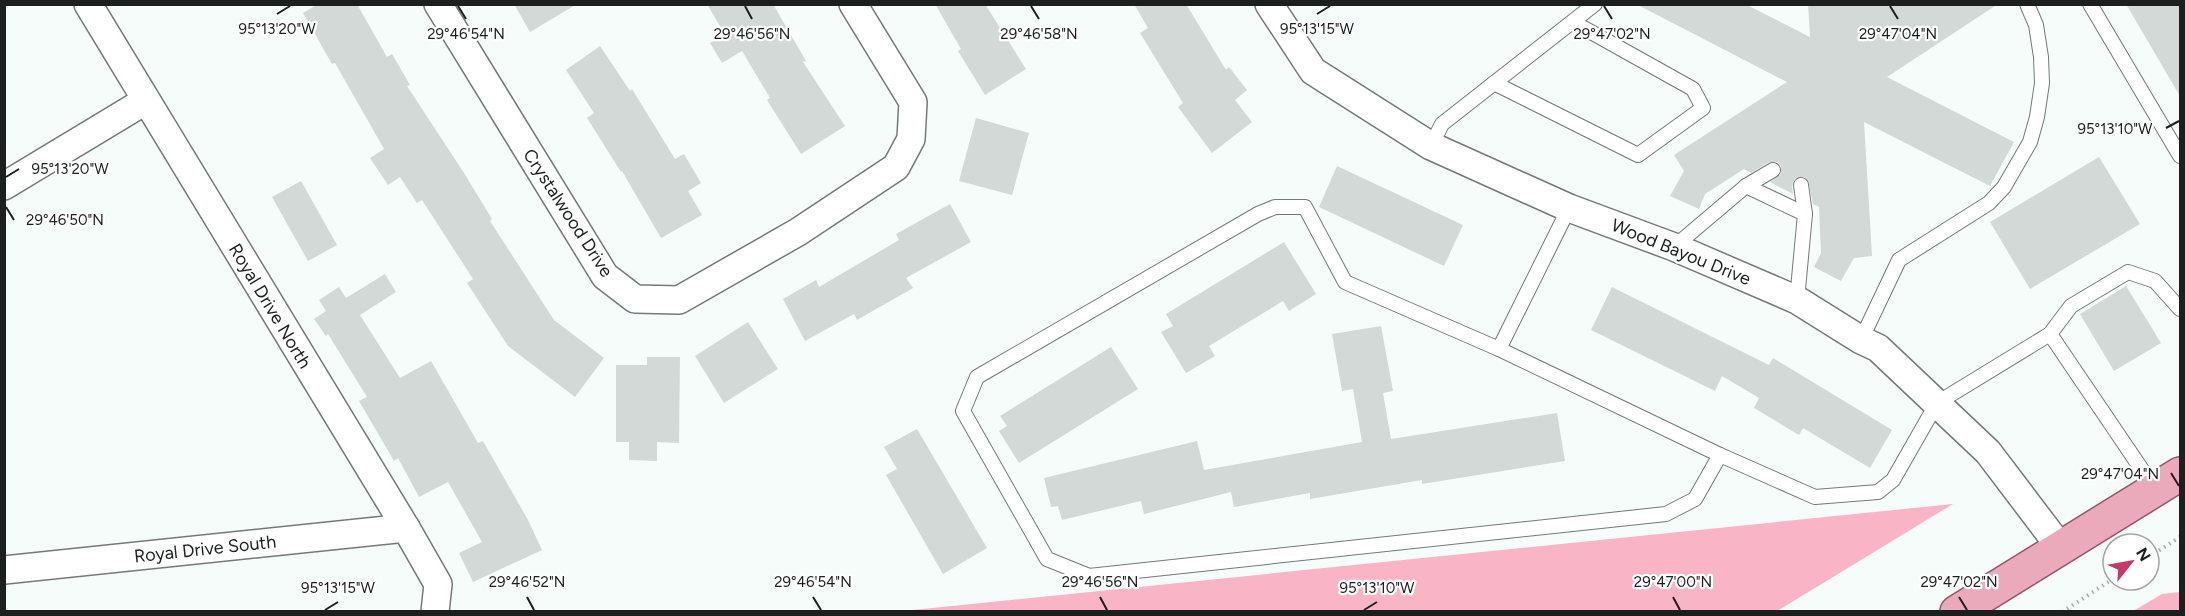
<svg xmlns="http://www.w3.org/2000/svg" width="2185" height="616" font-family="Figtree,sans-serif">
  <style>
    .green { fill: #f9b5c5 }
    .building { fill: #d2d9d6 }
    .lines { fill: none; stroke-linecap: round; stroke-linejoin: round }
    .service-casing { stroke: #747977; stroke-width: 16 }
    .minor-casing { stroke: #747977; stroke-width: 30 }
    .primary-casing { stroke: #9a5468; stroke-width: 36 }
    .path { stroke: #a8adab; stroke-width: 4; stroke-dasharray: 1.5 4.5; stroke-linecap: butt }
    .service { stroke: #fff; stroke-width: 14 }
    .minor { stroke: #fff; stroke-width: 27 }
    .primary { stroke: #ebaabc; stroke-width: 33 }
    .ticks { fill: none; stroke: #1d1f1f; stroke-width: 2 }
    .labels { text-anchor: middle; stroke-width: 4.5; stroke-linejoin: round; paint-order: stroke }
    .street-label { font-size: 18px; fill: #1d1f1f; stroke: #fff }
    .ticks-label { font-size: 15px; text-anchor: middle; fill: #1d1f1f; stroke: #fff; stroke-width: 4.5; stroke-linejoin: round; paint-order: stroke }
  </style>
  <rect width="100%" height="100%" fill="#f6fcfa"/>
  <g class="green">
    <polygon points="1953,504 1777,611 903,611"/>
    <polygon points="2180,592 2180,611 2133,611 2162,594"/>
  </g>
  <g class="building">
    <polygon points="318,4 357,4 387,57 392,54 410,85 407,86 464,173 492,219 490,221 554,320 604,358 575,397 508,346 467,283 473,279 422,200 417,203 400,177 388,185 370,158 384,149 335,63 332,64 303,13"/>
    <polygon points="514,4 577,4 530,32"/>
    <polygon points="707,4 773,4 806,61 803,62 845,126 801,154 767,100 770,98 742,51 722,63 710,43 725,35"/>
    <polygon points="935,4 985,4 1026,69 985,95 958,51 961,49"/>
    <polygon points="1134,4 1186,4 1226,70 1229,67 1247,90 1235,100 1252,122 1212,153 1178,107 1183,103 1140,33 1148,28"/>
    <polygon points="1636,4 1745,4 1810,37 1808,4 1998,4 1887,77 2014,142 1990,186 1864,122 1872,256 1854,258 1841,281 1814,267 1821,253 1819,207 1813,204 1808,180 1804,177 1795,178 1792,186 1793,194 1770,182 1781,174 1781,166 1777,162 1769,162 1751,173 1744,169 1705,194 1699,209 1670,196 1684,171 1674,155 1787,82"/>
    <polygon points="2126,4 2181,4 2181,98"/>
    <polygon points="600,46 630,91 632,89 675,159 684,154 701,183 688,191 702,215 661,238 622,171 621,172 587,118 594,113 566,70"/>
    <polygon points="976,118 1029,133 1012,195 959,181"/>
    <polygon points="2099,157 2140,224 2030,289 1990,222"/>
    <polygon points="1337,166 1463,225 1444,266 1319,207"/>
    <polygon points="301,181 337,245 308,261 272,197"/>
    <polygon points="950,204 971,242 906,278 913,288 857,320 854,314 805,341 783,299 816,280 819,287 899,240 896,234"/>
    <polygon points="1284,242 1316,294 1289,311 1283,301 1209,346 1215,356 1186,373 1161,332 1173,326 1166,314"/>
    <polygon points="385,274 396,292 360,315 400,378 431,361 478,443 483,441 528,520 542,550 473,582 459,553 482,542 448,482 419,497 398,458 394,461 359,401 367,397 328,334 326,336 314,319 326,311 319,300 339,287 346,298"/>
    <polygon points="2126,286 2161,343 2114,371 2080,314"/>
    <polygon points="1612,287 1769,365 1773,358 1892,430 1870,468 1803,428 1799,435 1754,408 1759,398 1722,376 1715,391 1591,330"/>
    <polygon points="748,322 778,369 724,403 695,356"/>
    <polygon points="1381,326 1393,391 1383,393 1391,439 1557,413 1565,461 1422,484 1422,480 1310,499 1310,493 1234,507 1231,492 1144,514 1141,501 1062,520 1058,506 1051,507 1044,478 1197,441 1204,470 1362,442 1353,389 1342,391 1332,334"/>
    <polygon points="1111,347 1138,389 1019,463 999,431 1007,426 1000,416"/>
    <polygon points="647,357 680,357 679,443 657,442 657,461 629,460 629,442 616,442 616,365 647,365"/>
    <polygon points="917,429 987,548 943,574 886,475 897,469 884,447"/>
  </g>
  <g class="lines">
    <g class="service-casing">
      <g id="service">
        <polyline points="2090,4 2180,156"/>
        <polyline points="1494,83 1638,155 1703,108 1693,89 1573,22"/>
        <polyline points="1431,146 1442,124 1595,4"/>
        <polyline points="1801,185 1805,214"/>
        <polyline points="1746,186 1773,170"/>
        <polyline points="1569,208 1499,349 1345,282 1305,207 1275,207 1258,214 977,377 963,411 1047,559 1089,576 1666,514 1695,499 1720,455 1815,497 1878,492 1893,480 1937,403 2050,334 2155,489"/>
        <polyline points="1674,247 1746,186 1805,214 1797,300"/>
        <polyline points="2050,334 2071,306 2128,272 2155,281 2180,309"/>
        <polyline points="1861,340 1899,260 1989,203 2004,187 2030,142 2037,117 2042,83 2041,57 2036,25 2027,4"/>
        <polyline points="1499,349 1720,455"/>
      </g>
    </g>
    <g class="minor-casing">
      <g id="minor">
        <polyline points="88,4 406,528 438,584 435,612"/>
        <polyline points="438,4 605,276 635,299 679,300 798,232 896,167 911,139 913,102 853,4"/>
        <polyline points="1269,4 1313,71 1431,146 1569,208 1674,247 1797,300 1861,340 1878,348 1988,452 2060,547"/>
        <polyline points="4,186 145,101"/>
        <polyline points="4,570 406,528"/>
      </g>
    </g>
    <g class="primary-casing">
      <polyline id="primary" points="1957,612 2180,474"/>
    </g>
    <g class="path">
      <polyline points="2149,557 2180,537"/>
      <polyline points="2062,612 2113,579"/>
    </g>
    <use href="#service" class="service"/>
    <use href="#minor" class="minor"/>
    <use href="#primary" class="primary"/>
  </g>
  <path class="ticks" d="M458,6l8,13M745,6l7,13M1031,6l8,13M1604,6l8,13M1890,6l8,13M277,14l13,-8M1317,14l13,-8M2166,128l13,-7M6,177l13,-8M6,207l8,13M2171,473l8,13M527,597l7,13M813,597l8,13M1100,597l7,13M1673,597l7,13M1959,597l8,13M325,610l13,-8M1364,610l13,-8"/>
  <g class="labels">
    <g class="street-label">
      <text transform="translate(568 213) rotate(57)" y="6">Crystalwood Drive</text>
      <text transform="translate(1681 252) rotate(22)" y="6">Wood Bayou Drive</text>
      <text transform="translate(270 306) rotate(59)" y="6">Royal Drive North</text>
      <text transform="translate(205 549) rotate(-6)" y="6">Royal Drive South</text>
    </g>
  </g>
  <g class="ticks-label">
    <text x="277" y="34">95°13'20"W</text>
    <text x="1317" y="34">95°13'15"W</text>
    <text x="1612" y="39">29°47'02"N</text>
    <text x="466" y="39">29°46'54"N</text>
    <text x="752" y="39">29°46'56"N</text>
    <text x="1039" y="39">29°46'58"N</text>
    <text x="1898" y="39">29°47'04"N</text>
    <text x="2115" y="134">95°13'10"W</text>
    <text x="70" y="174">95°13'20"W</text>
    <text x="65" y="225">29°46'50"N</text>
    <text x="2120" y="479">29°47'04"N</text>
    <text x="527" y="587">29°46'52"N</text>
    <text x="813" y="587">29°46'54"N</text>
    <text x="1100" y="587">29°46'56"N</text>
    <text x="1673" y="587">29°47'00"N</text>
    <text x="1959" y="587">29°47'02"N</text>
    <text x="338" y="593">95°13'15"W</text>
    <text x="1377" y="593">95°13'10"W</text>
  </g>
  <rect width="2185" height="616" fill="none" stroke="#1d1f1f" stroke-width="12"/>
  <g transform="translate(2131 562) rotate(59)"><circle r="28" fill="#ffffff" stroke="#a5a5a5" stroke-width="1.5"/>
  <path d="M0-4.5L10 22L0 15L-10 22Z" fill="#c4386a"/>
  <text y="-9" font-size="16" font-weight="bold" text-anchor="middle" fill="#1d1f1f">N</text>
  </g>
</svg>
